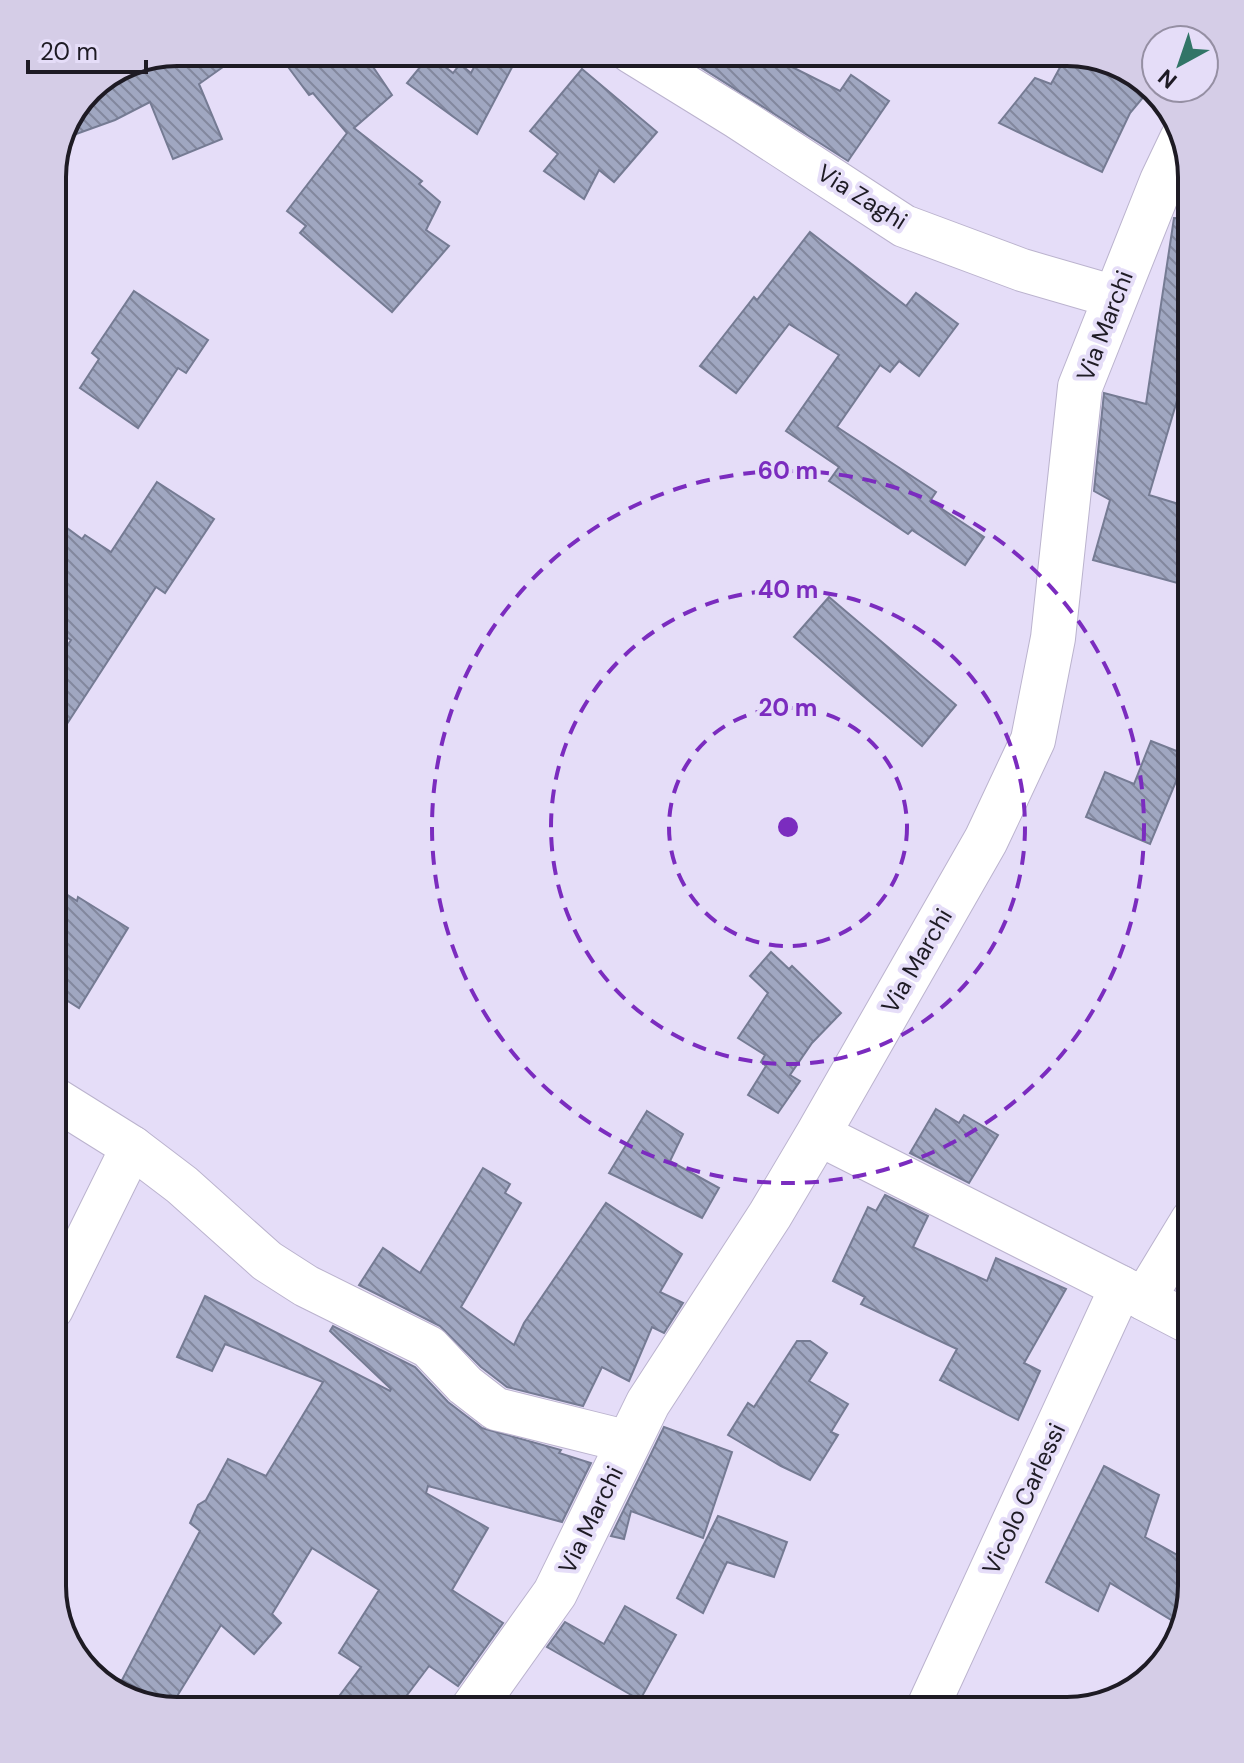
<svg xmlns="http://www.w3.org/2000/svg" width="1244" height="1763" font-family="'DM Sans',sans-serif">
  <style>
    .building { fill: url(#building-back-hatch); stroke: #757b93; stroke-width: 2 }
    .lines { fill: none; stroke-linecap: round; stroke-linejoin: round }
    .minor-casing { stroke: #bbb3ce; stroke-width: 44 }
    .secondary-casing { stroke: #bbb3ce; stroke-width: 46 }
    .minor { stroke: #fff; stroke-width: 42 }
    .secondary { stroke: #fff; stroke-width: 44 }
    .ring { fill: none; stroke: #7b2cbf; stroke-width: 4; stroke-dasharray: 14 10 }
    .labels { text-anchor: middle; stroke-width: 8; stroke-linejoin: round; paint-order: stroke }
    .street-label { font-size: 24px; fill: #1e1b24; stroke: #e5ddf8 }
    .rim { fill: none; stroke: #1e1b24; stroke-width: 4 }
    .centre { fill: #7b2cbf; stroke: #e5ddf8; stroke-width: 4 }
    .ring-label { font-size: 24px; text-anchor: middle; font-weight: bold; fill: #7b2cbf; stroke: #e5ddf8; stroke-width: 8; stroke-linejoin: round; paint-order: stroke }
  </style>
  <defs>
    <pattern id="building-back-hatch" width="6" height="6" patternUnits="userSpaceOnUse" patternTransform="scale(2)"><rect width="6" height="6" fill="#a0a7c1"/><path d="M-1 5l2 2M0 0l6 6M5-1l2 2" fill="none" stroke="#82879d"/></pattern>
  </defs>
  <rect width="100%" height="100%" fill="#e5ddf8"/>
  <g class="building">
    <polygon points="177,52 244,52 199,84 222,139 173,159 150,102 115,120 68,137 94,83"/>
    <polygon points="277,52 363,52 392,95 354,128 422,181 419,184 440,202 426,230 449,246 392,312 300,233 306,226 287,211 347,133 313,93 309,95"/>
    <polygon points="482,52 520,52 477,134 407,83 430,55 453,73 460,64 471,73"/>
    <polygon points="677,52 795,52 788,65 840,91 851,75 889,101 848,161"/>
    <polygon points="1083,55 1130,69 1150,89 1130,113 1102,172 999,123 1035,78 1051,84 1064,60 1074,64"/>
    <polygon points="582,69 657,132 614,182 599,170 584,199 544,171 558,154 530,131"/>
    <polygon points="1174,218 1192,219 1192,350 1149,495 1192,508 1192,587 1093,560 1110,500 1094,491 1104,393 1146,404"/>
    <polygon points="810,232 906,306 916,293 958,324 919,376 899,361 890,372 880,365 837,427 936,492 930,501 984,537 965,565 912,530 908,534 829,481 839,467 786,431 839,355 789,324 736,393 700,366 754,297 757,300"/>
    <polygon points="134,291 208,340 186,373 178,368 138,428 80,388 99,359 92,353"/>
    <polygon points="157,482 214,519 165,593 156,587 52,747 52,669 71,640 52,628 52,517 82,539 85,535 111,552"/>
    <polygon points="829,597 956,705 922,746 794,637"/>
    <polygon points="1151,741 1187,755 1150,844 1086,817 1105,772 1134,784"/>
    <polygon points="52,885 77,901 78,897 128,928 79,1008 52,991"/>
    <polygon points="771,952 789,969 792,966 841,1013 812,1043 790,1075 800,1081 778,1113 748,1095 766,1066 761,1062 765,1055 738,1038 768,993 750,976"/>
    <polygon points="936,1109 959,1123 964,1115 998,1135 969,1183 910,1153"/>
    <polygon points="647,1111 683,1134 670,1161 719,1188 702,1218 609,1173"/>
    <polygon points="483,1168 510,1184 505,1193 521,1203 461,1307 514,1345 524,1323 606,1203 682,1254 660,1292 683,1303 664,1333 652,1327 629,1381 602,1367 583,1406 507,1387 481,1367 440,1326 359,1285 383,1248 420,1273"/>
    <polygon points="885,1195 928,1216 913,1247 987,1281 996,1258 1066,1289 1024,1363 1040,1371 1018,1420 940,1380 957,1349 861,1304 865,1297 833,1281 868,1207 876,1211"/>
    <polygon points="205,1296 390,1391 391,1389 330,1331 333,1326 415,1367 448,1402 482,1428 561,1450 559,1453 591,1463 562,1522 428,1486 426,1493 488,1528 452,1590 503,1623 458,1686 429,1666 395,1711 328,1711 361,1667 339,1653 379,1590 312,1548 272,1614 281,1623 254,1654 221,1625 171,1706 122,1680 200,1531 190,1523 198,1505 206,1500 228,1459 266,1476 323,1382 225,1344 212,1371 177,1357"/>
    <polygon points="797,1341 810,1341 827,1353 809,1381 848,1404 831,1432 838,1435 810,1480 781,1466 728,1435 748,1403 754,1407"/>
    <polygon points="664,1427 732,1452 703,1538 631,1511 624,1539 611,1536"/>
    <polygon points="1104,1466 1159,1495 1145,1537 1192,1563 1192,1584 1173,1621 1110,1583 1098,1611 1046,1582"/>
    <polygon points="718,1516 787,1542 774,1577 727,1562 703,1613 677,1598"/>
    <polygon points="625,1606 676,1635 640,1700 547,1647 565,1622 604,1644"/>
  </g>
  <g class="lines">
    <g class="minor-casing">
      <g id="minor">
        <polyline points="631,52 738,118 904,226 1022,270 1115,297"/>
        <polyline points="818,1134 1121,1287 926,1711"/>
        <polyline points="132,1147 182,1185 267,1261 306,1286 429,1347 465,1385 496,1409 629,1442"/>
        <polyline points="1121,1287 1144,1299 1192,1220"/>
        <polyline points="1144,1299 1192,1324"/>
        <polyline points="52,1309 132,1147 52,1097"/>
      </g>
    </g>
    <g class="secondary-casing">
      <polyline id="secondary" points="471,1711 555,1593 648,1403 770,1215 818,1134 986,840 1033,740 1053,638 1080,387 1162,181 1182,139"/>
    </g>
    <use href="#minor" class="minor"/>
    <use href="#secondary" class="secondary"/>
  </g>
  <g class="ring">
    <circle cx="788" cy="827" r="119"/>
    <circle cx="788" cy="827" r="237"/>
    <circle cx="788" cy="827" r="356"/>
  </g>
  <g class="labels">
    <g class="street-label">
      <text transform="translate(862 197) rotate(32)" y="8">Via Zaghi</text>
      <text transform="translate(1105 326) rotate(-69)" y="8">Via Marchi</text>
      <text transform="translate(917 961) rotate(-60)" y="8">Via Marchi</text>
      <text transform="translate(1024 1499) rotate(-65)" y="8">Vicolo Carlessi</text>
      <text transform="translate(591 1520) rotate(-64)" y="8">Via Marchi</text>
    </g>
  </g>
  <path d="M0 0H1244V1763H0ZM177 66H1067A111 111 0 0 1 1178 177V1586A111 111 0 0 1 1067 1697H177A111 111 0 0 1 66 1586V177A111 111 0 0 1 177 66Z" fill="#d5cde7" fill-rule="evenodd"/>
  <path class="rim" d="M177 66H1067A111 111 0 0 1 1178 177V1586A111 111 0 0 1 1067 1697H177A111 111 0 0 1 66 1586V177A111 111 0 0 1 177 66Z"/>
  <circle cx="788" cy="827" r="12" class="centre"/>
  <g class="ring-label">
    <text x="788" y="479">60 m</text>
    <text x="788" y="598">40 m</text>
    <text x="788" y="716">20 m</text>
  </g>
  <g transform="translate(1180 64) rotate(220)"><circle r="38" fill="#e5ddf8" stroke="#958fa3" stroke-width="2"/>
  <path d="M0-6L14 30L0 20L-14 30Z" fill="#327567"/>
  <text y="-12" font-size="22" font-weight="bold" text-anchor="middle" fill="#1e1b24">N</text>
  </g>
  <path d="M28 60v12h118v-12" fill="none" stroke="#1e1b24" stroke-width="4"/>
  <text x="40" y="60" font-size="24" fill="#1e1b24" stroke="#e5ddf8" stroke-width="6" paint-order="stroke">20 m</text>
</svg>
